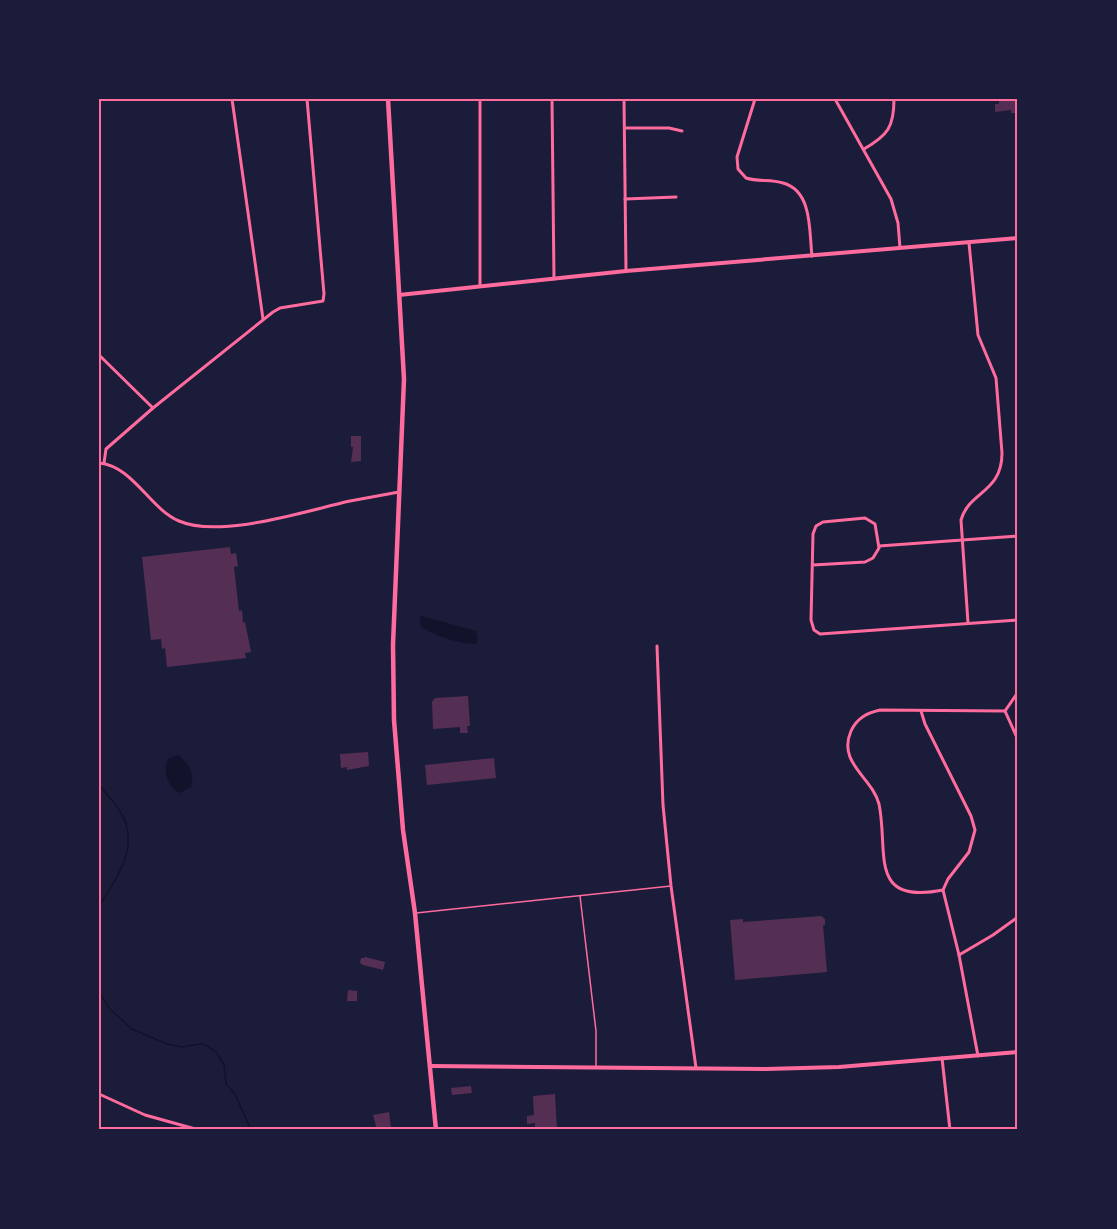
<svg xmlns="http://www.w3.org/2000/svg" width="1117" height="1229" font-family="Helvetica,sans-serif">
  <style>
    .water { fill: #12122b }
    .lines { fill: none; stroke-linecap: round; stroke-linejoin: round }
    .stream { stroke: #12122b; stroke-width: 1.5 }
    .building { fill: #542f53 }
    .service { stroke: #ff6b9d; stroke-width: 1.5 }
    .minor { stroke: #ff6b9d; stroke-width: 3 }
    .tertiary { stroke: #ff6b9d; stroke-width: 3 }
    .secondary { stroke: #ff6b9d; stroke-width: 4 }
    .primary { stroke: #ff6b9d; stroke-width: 4.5 }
    .neatline { fill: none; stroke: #ff6b9d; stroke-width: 2 }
  </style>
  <rect width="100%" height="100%" fill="#1b1b3a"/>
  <g class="water">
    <path d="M422,616l54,15 2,7 -2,6c-19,0 -40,-8 -56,-18v-9z"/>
    <path d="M178,755c11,9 17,17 13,32l-11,6c-12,-5 -19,-23 -11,-35z"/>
  </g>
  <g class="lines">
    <g class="stream">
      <path d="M99,785c8,10 18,19 23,30 18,31 -6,65 -23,91"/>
      <polyline points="99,992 109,1008 132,1029 167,1044 182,1047 200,1044 206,1045 217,1053 224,1065 226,1084 235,1094 251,1130"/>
    </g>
  </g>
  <g class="building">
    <polygon points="999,99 1018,99 1016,113 1011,113 1011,110 995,112 995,104 999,104"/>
    <polygon points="351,436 361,436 361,461 351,462 353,447 351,447"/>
    <polygon points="230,547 231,554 236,553 238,566 234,567 239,611 242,610 243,623 245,622 251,652 245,653 246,658 167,667 165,648 162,649 161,639 151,640 142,557"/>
    <polygon points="468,696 470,726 467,726 468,733 460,733 460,727 433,729 432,702 435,698"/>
    <polygon points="368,752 369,766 347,770 347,767 341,768 340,754"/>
    <polygon points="494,758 496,778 427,785 425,765"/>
    <polygon points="821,916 825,919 825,925 823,925 827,972 735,980 730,920 743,919 743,922"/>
    <polygon points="365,957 385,962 383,970 363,965 360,963 361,958 364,958"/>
    <polygon points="348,990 357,991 357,1001 347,1001"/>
    <polygon points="471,1086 472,1093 452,1095 451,1088"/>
    <polygon points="555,1094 557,1130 535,1130 535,1123 527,1124 527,1116 534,1115 533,1096"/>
    <polygon points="389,1112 391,1128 377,1130 373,1115"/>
  </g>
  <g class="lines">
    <g class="service">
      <polyline points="580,896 596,1031 596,1067"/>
      <polyline points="416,913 671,886"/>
    </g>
    <g class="minor">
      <polyline points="232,99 263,319"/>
      <polyline points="552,99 554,279"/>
      <polyline points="624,99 626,271"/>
      <path d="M755,99l-18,58 1,12 8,9c12,4 25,1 37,5 30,8 26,49 29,73"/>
      <polyline points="835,99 891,199 898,223 900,248"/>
      <polyline points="625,128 669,128 682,131"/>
      <path d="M864,149c24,-14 30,-22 30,-50"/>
      <polyline points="625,199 676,197"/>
      <polyline points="480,286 480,99"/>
      <polyline points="99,355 153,408"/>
      <polyline points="104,463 106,449 153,408 273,312 280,308 323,301 324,294 307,99"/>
      <polyline points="879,546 1018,536"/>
      <polyline points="813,565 865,562 873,558 879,548 875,524 865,518 823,522 816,526 813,534 811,620 814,630 820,634 1018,620"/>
      <path d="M968,623l-7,-103c8,-29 41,-27 41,-67l-6,-75 -18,-43 -9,-92"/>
      <polyline points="657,646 663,805 671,886 696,1068"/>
      <polyline points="1018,692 1005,711 1018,740"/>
      <polyline points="921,711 925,724 971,816 975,830 969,852 948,879 943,890 959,955 978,1056"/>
      <path d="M943,890c-76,15 -54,-38 -64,-86 -7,-27 -42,-41 -28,-73 6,-13 16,-18 29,-21l125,1"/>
      <polyline points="959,955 993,935 1018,917"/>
      <polyline points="942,1058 950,1130"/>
      <polyline points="99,1094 145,1115 199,1130"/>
    </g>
    <path class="tertiary" d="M99,463c34,3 50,45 80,58 41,18 126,-10 171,-20 16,-3 33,-6 49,-9"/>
    <g class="secondary">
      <polyline points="399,295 626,271 1018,238"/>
      <polyline points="430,1066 766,1069 839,1067 1018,1052"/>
    </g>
    <polyline class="primary" points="388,99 404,379 393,645 394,720 403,830 415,913 436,1130"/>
  </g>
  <rect width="1117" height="1229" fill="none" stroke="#1b1b3a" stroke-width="201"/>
  <rect x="100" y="100" width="916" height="1028" class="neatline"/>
</svg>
